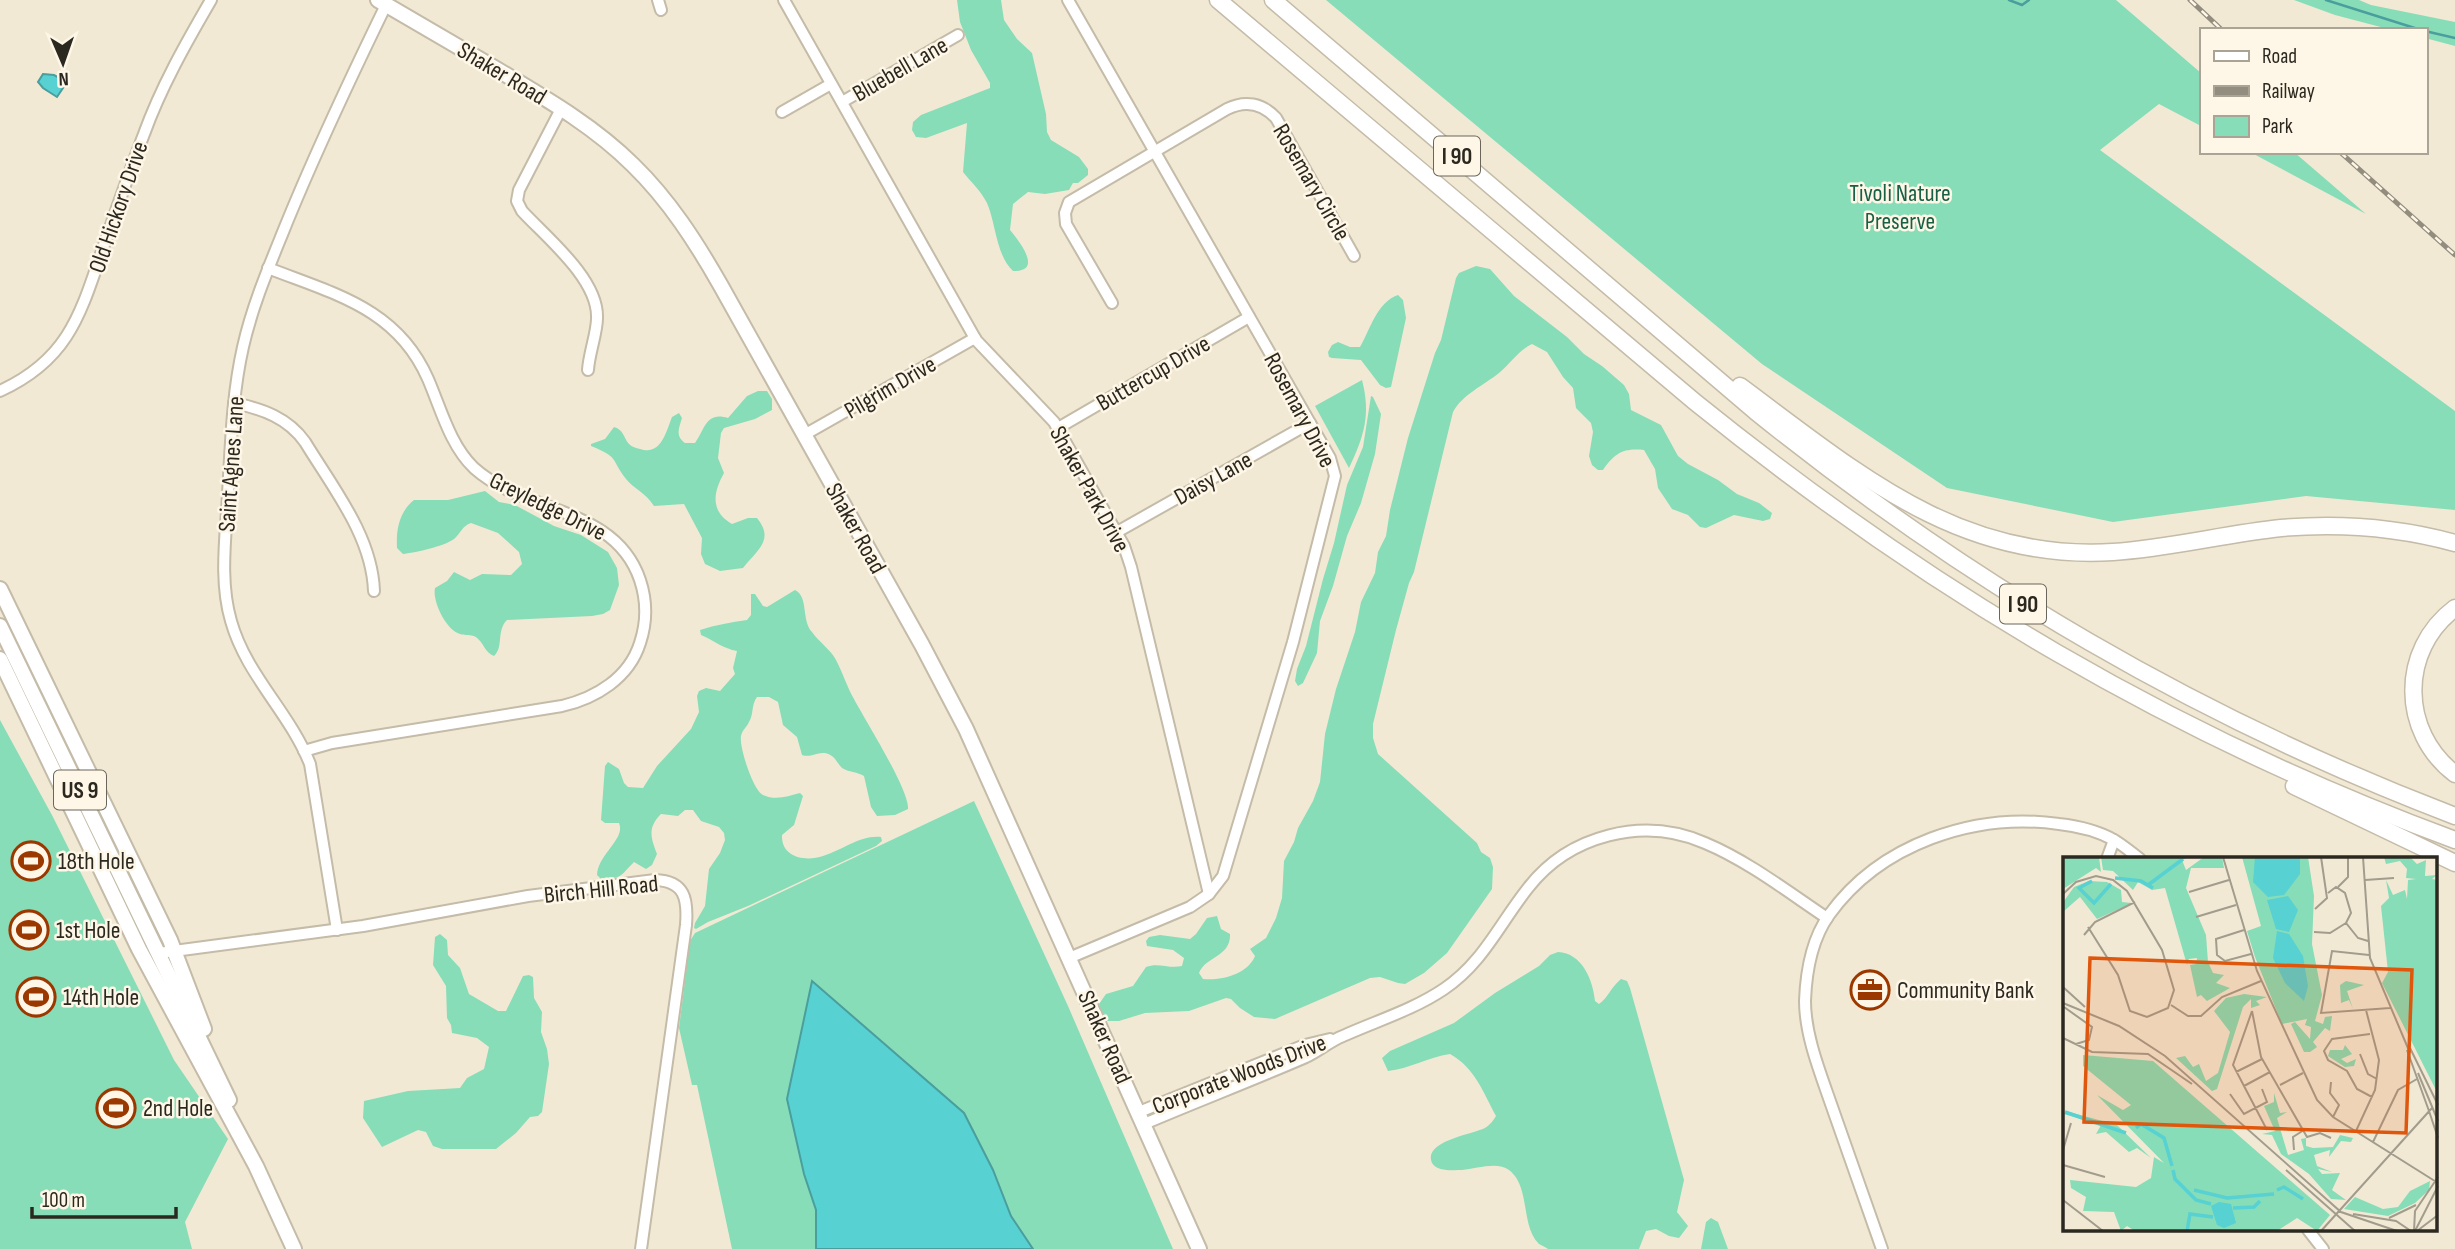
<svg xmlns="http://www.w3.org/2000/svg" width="2455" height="1249" font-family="'Sofia Sans Condensed',sans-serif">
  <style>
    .green { fill: #87ddb7 }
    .water { fill: #58d1d2; stroke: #4a9e9d; stroke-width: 2 }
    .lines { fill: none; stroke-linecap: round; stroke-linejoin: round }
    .stream { stroke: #4a9e9d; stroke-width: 2.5 }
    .minor-casing { stroke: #c4bba8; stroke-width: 14 }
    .major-casing { stroke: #c4bba8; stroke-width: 18 }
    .highway-casing { stroke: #c4bba8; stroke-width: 19 }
    .minor { stroke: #fff; stroke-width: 10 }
    .major { stroke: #fff; stroke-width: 14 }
    .highway { stroke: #fff; stroke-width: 16 }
    .rail-casing { stroke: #938d7f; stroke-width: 5 }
    .rail { stroke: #fef6e6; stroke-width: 2.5; stroke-dasharray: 8; stroke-linecap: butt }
    .labels { text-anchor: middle; stroke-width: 5; stroke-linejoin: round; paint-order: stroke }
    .shield { fill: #fef6e6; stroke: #6a665b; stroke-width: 2 }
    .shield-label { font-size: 23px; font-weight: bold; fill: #2b2820 }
    .street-label { font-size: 24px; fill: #2b2820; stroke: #fef6e6 }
    .park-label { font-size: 24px; fill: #175f45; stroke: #fef6e6 }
    .poi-label { font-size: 24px; fill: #2b2820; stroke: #fef6e6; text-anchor: start }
    .inset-river { fill: none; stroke: #58d1d2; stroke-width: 3.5 }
    .inset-road { fill: none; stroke: #a29c8d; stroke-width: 2 }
    .view { fill: #df570d; fill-opacity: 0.15; stroke: #df570d; stroke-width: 3.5 }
    .inset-edge { fill: none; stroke: #2b2820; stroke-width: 3.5 }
  </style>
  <rect width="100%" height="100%" fill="#f2e9d5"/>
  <g class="green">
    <path d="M957,0h44l3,20 13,19 15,14 14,61 1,18 4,8 28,17 9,12v6l-10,8h-5l-4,7 -24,4 -17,-2 -15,12 -3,26c9,11 34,42 3,41 -17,-16 -17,-47 -26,-68 -6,-12 -16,-21 -24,-31l4,-49 -41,15 -10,-1 -4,-7 1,-8 8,-7 69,-27v-5l-19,-33 -11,-28z"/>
    <polygon points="1326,0 2116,0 2201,73 2201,126 2159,104 2100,150 2455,411 2455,510 2306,496 2113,522 1947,488 1762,364"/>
    <polygon points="2294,0 2359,0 2371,5 2455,22 2455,46 2425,38 2425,30 2392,30 2335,15"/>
    <polygon points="2250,152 2294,152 2366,214"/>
    <path d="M1476,266l14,3 24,27 53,41 17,17 18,12 22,19 5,9 2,16 30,15 17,31 10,8 30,16 19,14 22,9 13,10 -2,6 -7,2 -29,-6 -28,13 -6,-1 -12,-12 -16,-6 -14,-21 -3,-19 -11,-19c-21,-2 -29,3 -41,20h-5l-6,-5 -3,-9 4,-24 -2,-9 -15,-15 -3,-20 -10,-11 -16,-25 -15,-8c-14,7 -21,19 -33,29 -15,12 -37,22 -46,39l-39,160 -5,11 -13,47 -23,94v14l5,16 99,89 4,9 9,6 3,9 -1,22 -45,64 -23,20 -19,11 -7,-1 -18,-6 -10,1 -95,41 -21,-2 -14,-9 -9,-9 -5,-1 -37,13 -44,2 -26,8h-12l-6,-9 -2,-8 7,-10 27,-8 13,-19c12,-5 23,2 36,-1l2,-8 -11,-8 -26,-4 -1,-5 3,-4 11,-2 30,4 6,-5 11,-16 10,-2 4,13 9,5c1,23 -24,22 -31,39l4,6c18,2 45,-5 52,-23l-5,-7 16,-11 10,-20 6,-20 2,-37 10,-19 4,-14 15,-27 7,-19 5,-48 11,-45 19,-57 6,-30 14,-29 3,-21 8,-16 4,-26 18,-72 27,-85 6,-13 15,-62 3,-5z"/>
    <path d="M1398,295l5,5 3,18 -15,69 -5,1 -6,-3 -19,-25 -29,-2 -3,-1 -1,-5 4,-7 6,-3 12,5h10c10,-17 17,-45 38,-52z"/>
    <path d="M1362,380c9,35 2,56 -13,88l-34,-62z"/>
    <path d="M758,391h9l5,8v11l-17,9 -31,9 -3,5 -3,25 6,15c-11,20 -14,38 8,51l16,-6h9c18,22 0,32 -14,50l-23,3 -15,-7 -4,-10 1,-16 -18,-34 -30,2c-9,-14 -20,-17 -28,-27 -16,-21 -6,-21 -35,-33v-2l14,-5 9,-12c10,3 9,10 15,17 3,3 7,4 11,5 21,7 26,-17 32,-32l7,-4 3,5c-3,10 -7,18 3,25h10c10,-14 11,-32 33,-25l19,-22z"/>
    <polygon points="1371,396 1373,397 1381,414 1375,454 1361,503 1347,536 1333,586 1320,621 1317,653 1303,683 1298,686 1295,681 1297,669 1306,646 1323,579 1334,543 1347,485 1363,447"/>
    <path d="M485,491l14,11 16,3 39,21 27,9 27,17 9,16 2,17 -9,25 -7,4 -11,2 -85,4c-11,11 -3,27 -13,36 -9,-3 -10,-13 -18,-19 -6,-3 -11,-1 -16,-3 -14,-4 -28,-33 -25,-46l12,-7 7,-9 16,8 12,-6 29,1 11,-11 -3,-12 -21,-19 -27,-10c-9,3 -10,10 -17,16 -9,7 -40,14 -51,15l-6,-6c-1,-18 2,-36 17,-48h34z"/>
    <path d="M795,590c14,7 6,30 17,42 7,10 19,18 24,28 7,13 11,27 18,39 11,21 56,92 54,110l-13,6 -18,1 -6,-9 -7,-31c-6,-4 -16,-4 -22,-8 -6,-6 -7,-13 -17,-15 -9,-1 -14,5 -23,2l-5,-18 -14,-12 -5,-23 -9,-5h-12c-6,8 -3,17 -8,25 -2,5 -7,8 -8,14 -2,11 12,54 22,59 13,6 25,1 37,-2l3,3 -9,29 -12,10c-1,23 24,27 41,21 20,-6 37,-21 58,-19l1,4 -6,5 -128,60 -40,16 -12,7 -2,-1 1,-5 10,-17 4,-37 11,-16 5,-13 -1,-7 -5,-6 -18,-6 -8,-11h-8l-7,6 -17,-2c-14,14 -10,24 -4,40l-5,11 -6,4 -12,-7c-15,15 -11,16 -33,17l-4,-4c1,-21 29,-36 22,-52h-14l-4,-3 4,-54 3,-4 11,7 5,14 4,4 15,1 14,-22 34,-37 8,-17 -2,-16 2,-5 7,-3 14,3 15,-17 -2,-6 4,-17c-13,-2 -24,-11 -36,-16l-1,-5c16,-5 31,-8 47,-10l4,-5v-21h4l8,12 4,1z"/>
    <polygon points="0,720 53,817 174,1060 228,1139 185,1222 192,1249 0,1249"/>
    <polygon points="974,801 1068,1006 1173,1249 732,1249 697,1085 692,1085 679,1028 690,941 695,933"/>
    <polygon points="440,934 447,940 448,955 460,968 469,994 498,1011 506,1011 523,976 529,975 533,977 534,998 542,1012 541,1032 547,1049 549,1064 542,1112 538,1116 530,1117 516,1133 496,1149 442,1149 433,1146 426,1132 418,1130 382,1147 363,1118 364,1101 408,1091 460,1088 467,1078 484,1069 489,1047 477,1038 452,1033 451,1025 447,1018 446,986 433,965 435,937"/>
    <path d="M1558,952c24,1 35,28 37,49l4,3c9,-6 12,-17 22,-25l6,2 3,7 54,192 -7,32 11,14 -9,12 -10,-2 -13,-7 -10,2 -7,18h-91c-2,-2 -6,-3 -9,-5 -19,-19 -8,-57 -30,-74 -12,-9 -33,-1 -47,0 -8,0 -25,2 -30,-7 -10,-22 42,-29 53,-35 5,-3 8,-7 11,-12 -13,-24 -21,-48 -46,-62 -22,3 -41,15 -62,17l-6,-13 8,-7 64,-28 41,-30 44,-27 11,-11z"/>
    <polygon points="1711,1218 1718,1222 1728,1249 1701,1249 1706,1222"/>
  </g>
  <g class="water">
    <polygon points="43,74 54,75 67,82 57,97 43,88 38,82"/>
    <polygon points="812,981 964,1113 993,1170 1011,1216 1033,1249 816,1249 816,1210 804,1174 787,1099"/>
  </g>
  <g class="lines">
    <g class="stream">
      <polyline points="2009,0 2022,5 2029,0"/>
      <polyline points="2326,0 2421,30"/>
      <polyline points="2425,31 2455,38"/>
    </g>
    <g class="minor-casing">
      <g id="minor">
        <polyline points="658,0 661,10"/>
        <polyline points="784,0 976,340 1054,422 1124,546 1131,567 1209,894"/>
        <polyline points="1068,0 1330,458 1335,476 1293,642 1223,876 1209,894 1190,907 1069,958"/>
        <polyline points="842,102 958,35"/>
        <path d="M561,109l-42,81 -2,11 5,10c24,26 75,67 75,105 1,14 -8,37 -9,54"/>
        <polyline points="782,112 831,84"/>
        <path d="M268,268c66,26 129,40 160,111 13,30 22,66 46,89 51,46 141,38 166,112 7,21 7,42 0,63 -11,35 -44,55 -78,63l-230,37 -28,8"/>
        <path d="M1112,303l-46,-79 -1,-11 4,-11 158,-93c18,-9 35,-6 49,9l78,138"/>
        <path d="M0,391c70,-32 81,-79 104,-146 13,-37 26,-75 40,-111 17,-47 42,-91 67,-134"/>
        <path d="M234,403c29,6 54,15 71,39 28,46 67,94 69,149"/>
        <polyline points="1058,428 1249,317"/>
        <polyline points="804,435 975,338"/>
        <polyline points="1117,532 1310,423"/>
        <polyline points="2107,859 2114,840"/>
        <path d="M337,930l-27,-166c-20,-51 -64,-89 -79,-143 -12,-41 -5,-85 -3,-127 3,-49 4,-99 15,-147 9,-40 25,-78 40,-115 31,-77 67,-153 103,-227"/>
        <path d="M159,953l204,-27 165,-30 127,-16c30,1 33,19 31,45l-45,324"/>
        <polyline points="1139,1112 1305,1045 1330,1039"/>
        <path d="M1144,1124c54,-23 109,-44 162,-67 13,-6 24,-16 37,-21 33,-15 70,-26 101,-47 39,-26 56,-66 84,-101 41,-53 115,-72 177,-45 43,18 83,49 122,75"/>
        <polyline points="2308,1230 2323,1249"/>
        <path d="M1882,1249c-17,-48 -34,-97 -51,-145 -11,-32 -26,-69 -26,-103 1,-28 7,-62 24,-86 51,-71 145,-103 230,-91 18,2 39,7 55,16 9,5 18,13 26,19"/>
      </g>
    </g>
    <g class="major-casing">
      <g id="major">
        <path d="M378,0c40,23 80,47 120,70 47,28 96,56 135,95 36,35 63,77 88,121l201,359 44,84 233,520"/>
        <polyline points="0,589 170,940 204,1029"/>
        <polyline points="0,626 229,1100"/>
        <polyline points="0,659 139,949 256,1166 294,1249"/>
      </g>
    </g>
    <g class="highway-casing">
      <g id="highway">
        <path d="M1218,0l477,402c234,189 478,334 760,438"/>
        <path d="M1273,0l482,411c214,173 443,307 700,405"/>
        <path d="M1740,386c116,86 219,176 373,166 57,-4 112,-18 168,-24 58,-5 119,0 174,15"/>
        <path d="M2455,608c-56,42 -55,124 0,166"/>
        <polyline points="2294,786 2455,863"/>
      </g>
    </g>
    <use href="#minor" class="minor"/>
    <use href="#major" class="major"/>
    <use href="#highway" class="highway"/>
    <g class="rail-casing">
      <g id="rail">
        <polyline points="2190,0 2222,30"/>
        <polyline points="2340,152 2455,255"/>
      </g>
    </g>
    <use href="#rail" class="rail"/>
  </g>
  <defs>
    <g id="stadium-ring" transform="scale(2.0125)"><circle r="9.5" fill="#fef6e6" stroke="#9b3800" stroke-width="1.5"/><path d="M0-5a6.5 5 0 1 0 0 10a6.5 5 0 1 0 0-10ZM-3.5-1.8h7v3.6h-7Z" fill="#9b3800"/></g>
    <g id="office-ring" transform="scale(2.0125)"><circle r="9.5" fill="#fef6e6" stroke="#9b3800" stroke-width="1.5"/><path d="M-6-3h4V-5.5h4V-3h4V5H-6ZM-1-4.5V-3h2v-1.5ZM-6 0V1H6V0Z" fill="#9b3800"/></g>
  </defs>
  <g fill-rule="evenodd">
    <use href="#stadium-ring" x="31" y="861"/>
    <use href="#stadium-ring" x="29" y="930"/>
    <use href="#office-ring" x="1870" y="990"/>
    <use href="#stadium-ring" x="36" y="997"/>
    <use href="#stadium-ring" x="116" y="1108"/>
  </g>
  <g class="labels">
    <g class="shield">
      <rect x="1434" y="136.5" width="46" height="39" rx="5"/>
      <rect x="2000" y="584.5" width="46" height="39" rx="5"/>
      <rect x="54" y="770.5" width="52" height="39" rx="5"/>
    </g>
    <g class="shield-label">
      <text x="1457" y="164">I 90</text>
      <text x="2023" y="612">I 90</text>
      <text x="80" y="798">US 9</text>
    </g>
    <g class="street-label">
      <text transform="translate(900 69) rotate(-30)" y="8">Bluebell Lane</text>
      <text transform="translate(502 73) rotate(31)" y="8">Shaker Road</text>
      <text transform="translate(1312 182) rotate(60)" y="8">Rosemary Circle</text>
      <text transform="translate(118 207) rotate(-71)" y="8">Old Hickory Drive</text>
      <text transform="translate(1153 373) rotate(-30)" y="8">Buttercup Drive</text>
      <text transform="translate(890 387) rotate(-30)" y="8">Pilgrim Drive</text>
      <text transform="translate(1300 410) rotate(62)" y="8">Rosemary Drive</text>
      <text transform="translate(231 464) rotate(-86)" y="8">Saint Agnes Lane</text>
      <text transform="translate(1213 478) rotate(-29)" y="8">Daisy Lane</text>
      <text transform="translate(1090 489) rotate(61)" y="8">Shaker Park Drive</text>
      <text transform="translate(548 506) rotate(26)" y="8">Greyledge Drive</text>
      <text transform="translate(856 528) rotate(61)" y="8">Shaker Road</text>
      <text transform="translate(601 889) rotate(-6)" y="8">Birch Hill Road</text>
      <text transform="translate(1105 1037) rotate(66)" y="8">Shaker Road</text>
      <text transform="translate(1239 1074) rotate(-21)" y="8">Corporate Woods Drive</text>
    </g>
    <g class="park-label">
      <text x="1900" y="201">Tivoli Nature<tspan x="1900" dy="28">Preserve</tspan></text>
    </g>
    <g class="poi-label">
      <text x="58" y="869">18th Hole</text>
      <text x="56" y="938">1st Hole</text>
      <text x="1897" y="998">Community Bank</text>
      <text x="63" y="1005">14th Hole</text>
      <text x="143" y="1116">2nd Hole</text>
    </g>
  </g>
  <g transform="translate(2063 857)">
    <rect width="374" height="374" fill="#f2e9d5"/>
    <path d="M0,0h36l2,15 -5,-4 -33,21zM38,0h88l-7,3 4,10 18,-13h18l2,11h-33l-5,20 20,47 2,27 5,11 11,2 -8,8 14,5 -23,13 -6,-6 -4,2 -7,-32 6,-1 1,-6 -8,1 -2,6 -22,-77 -13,2 -14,-8 -5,8 -20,-19 -10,-1zM179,0h66l6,39 -2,48 10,51 -7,26 8,3 2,-7 7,-1 -2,15 -5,-3 -12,14 4,5 -7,5h-6l-13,-28 4,-2 15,17 1,-12 -6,-2 2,-6 -25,5 -27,-67 -8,-26 14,-5zM321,0l27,1 6,6 9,-4 -1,16 12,-1 -5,4 6,1 -1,212 -55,-109 6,-11 -7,-66 8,-8 -3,-18 7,15 12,-5 2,9 1,-19 8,-1 -10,-1 1,-9 -7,-8 -14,3zM26,24l18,1 14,8 1,12 10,1 -35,16 -17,-22 -16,14v-10l10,-14zM283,124l18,4 -17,6 6,18 -4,-9 -8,3 -1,-18zM181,137l23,3 -11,4 4,4 -9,3v-9l-8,8 -26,82 -5,2 -36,-33 9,-2 8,11 6,-3 7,17 12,-8 12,-41 -16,-21 12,-13zM282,188l7,9 -11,5 6,4 9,-4 -2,7 -9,1 -17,-11 2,-6h13zM20,198l70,6 177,154 -13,16 -20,-13 -20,13h-142l-8,-5 -6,5 -7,-19 -31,-1 3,-14 -15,-9 -1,-8 66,7 15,-9 3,-21 10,6 -67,-68 26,15 8,-5 -48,-39zM211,236l6,20 7,-1 -10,6 11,37 16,-5 -3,-11 5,-1v8l7,2 20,-1 7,-12 13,3 -2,4 -10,-1 -12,16 1,-7 -16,5 3,11 15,6 -14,-3 4,5 18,-1 -8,17 14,10 -15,-1 -22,-25 -28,-20 -9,-19 -10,-1 13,-3 -11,-25 10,-4zM3,254l51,14 34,33 -14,-10 -8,4 -23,-20 -10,2 5,-9 -37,-11zM367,324l-1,9 -14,13 -27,13 -44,-7 11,-12 28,12 15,-2 12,-16z" fill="#87ddb7"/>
    <path d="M192,0h45v17l-16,21 -16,2 -15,-15zM225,39l10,14 -9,22 -13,-3 -9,-29zM214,74l12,3 14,22 5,30 -4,15 -19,-18 -12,-25zM156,345l12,2 5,19 -12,5 -7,-3 -6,-19z" fill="#58d1d2"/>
    <path class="inset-river" d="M52,21l26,3 12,7M29,24l-13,7 15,15 17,-19M85,28l35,-26M2,255l61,21M73,271l5,-4 23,14 8,28M110,313l2,9 21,21 15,4M131,333l33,8 47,-4M214,333l7,-3 19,12M170,351l21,-1 6,-6M124,374l3,-17 23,3"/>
    <path class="inset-road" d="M160,0l34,114 60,129 16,17 105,66M300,0l7,101 40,95M302,23l29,-2M275,30l10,-10v-20M126,35l40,-12M265,36l8,-6 9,6 6,20 -5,10M0,37l13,-12 20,-6 17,4 14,11 35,59 12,40 -6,18 -21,9 -17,-6 -12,-36 -30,-48M252,52l12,-11 -6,-41M133,60l40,-12M181,73l-28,9 1,16 8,6 26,-7M251,75l16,1 16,-10 12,15 10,3M21,78l11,-13 40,-20M306,98l-37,-4 -11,62 69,-5M0,130l22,20M0,146l56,23 46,30 176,156 56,19M108,148l17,11h13l21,-19 39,-16M1,150l28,20 -3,13 -13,4M189,154l9,46 46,80 13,-4 11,5M189,154l-19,54 34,65M307,177l-38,5 -8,12 4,9 19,11 10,18 15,8M0,181l29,14 56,2 44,30M347,191l28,57M344,193l22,61M297,197l8,20 9,5M173,215l26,-13M355,216l20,48M268,225l-1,11 9,12 -6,12M217,228l23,-12M181,229l26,-14M167,237l14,20 23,-12 -5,-13M366,254l9,27M293,274l19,-41 4,-30 -13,-50M310,285l25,-52 19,-11M0,293l8,-27M231,293l-1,-13 11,-7M0,308l42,12M223,313l69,61M0,343l40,31M290,357l43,7 15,10M326,361l27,-13M258,374l111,-123M351,374l1,-20 23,-34M352,374l23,-45M354,374l21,-16"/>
    <path class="view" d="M27,101l322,12 -6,163 -322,-11z"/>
    <rect width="374" height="374" class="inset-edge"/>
  </g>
  <rect x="2200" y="28" width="228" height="126" fill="#fef6e6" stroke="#aaa497" stroke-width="2"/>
  <rect x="2214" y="51" width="35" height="10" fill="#ffffff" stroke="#aaa497" stroke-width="2"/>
  <text x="2262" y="63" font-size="21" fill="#2b2820">Road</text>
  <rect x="2214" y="86" width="35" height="10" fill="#938d7f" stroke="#aaa497" stroke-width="2"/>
  <text x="2262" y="98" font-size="21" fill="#2b2820">Railway</text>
  <rect x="2214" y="116" width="35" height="21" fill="#87ddb7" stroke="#aaa497" stroke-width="2"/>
  <text x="2262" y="133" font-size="21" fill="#2b2820">Park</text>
  <g transform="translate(63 63) rotate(178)" stroke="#fef6e6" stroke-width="5" paint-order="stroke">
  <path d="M0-5L12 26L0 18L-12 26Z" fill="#2b2820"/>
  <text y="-10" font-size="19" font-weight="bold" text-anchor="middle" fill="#2b2820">N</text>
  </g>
  <path d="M32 1207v10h144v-10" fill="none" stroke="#2b2820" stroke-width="3.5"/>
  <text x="42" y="1207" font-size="21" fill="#2b2820" stroke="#fef6e6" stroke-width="5" paint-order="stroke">100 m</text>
</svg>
